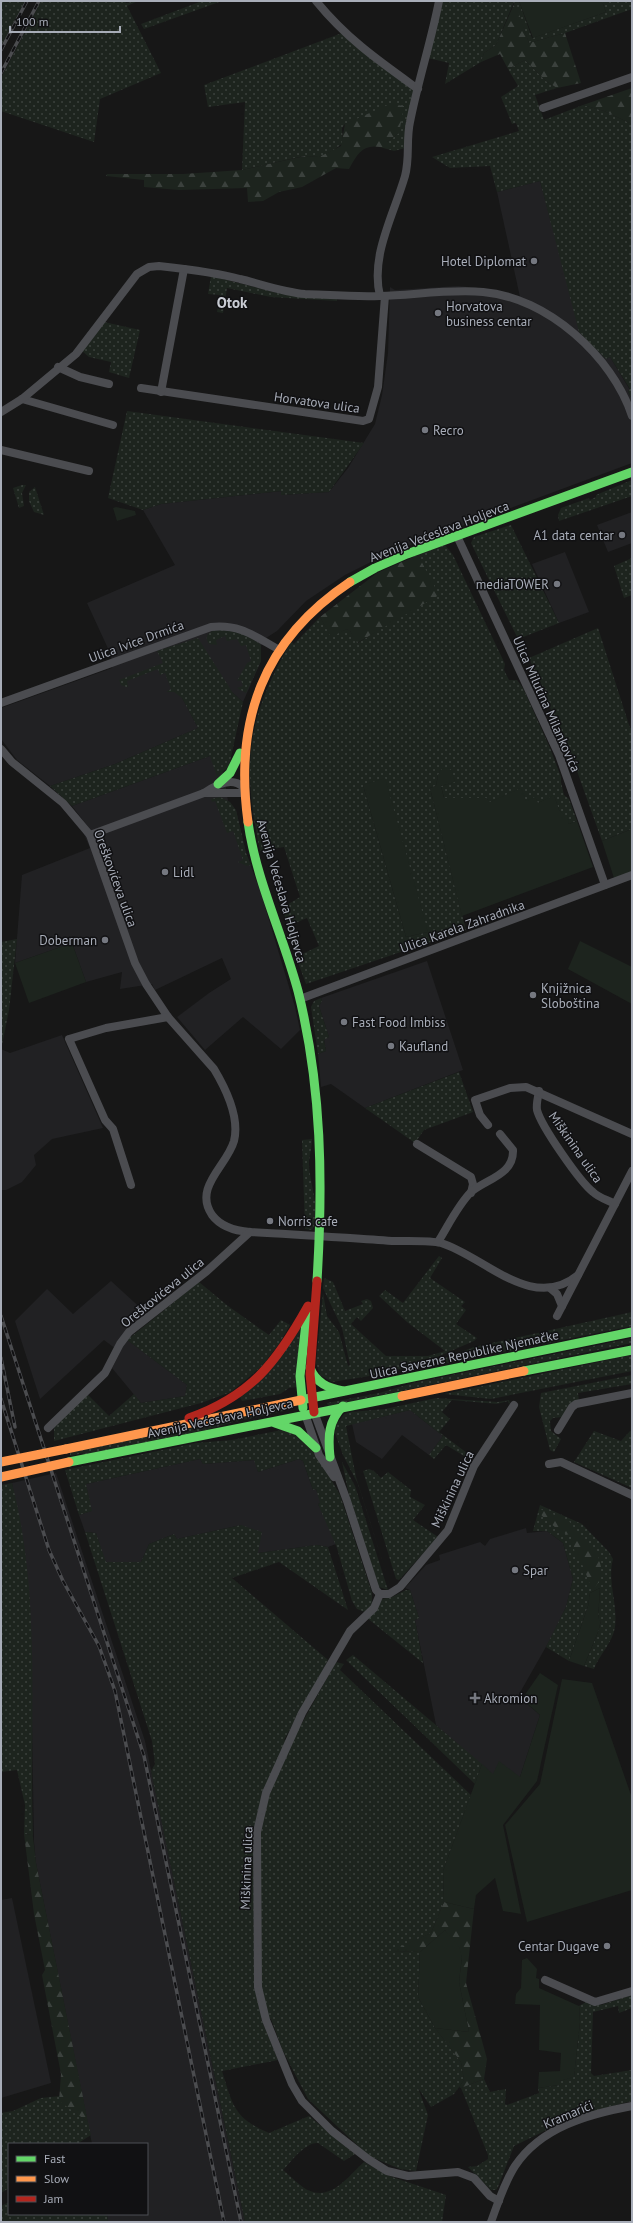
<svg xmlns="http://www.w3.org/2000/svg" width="633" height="2223" font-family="'PT Sans',sans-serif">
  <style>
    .built { fill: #212123 }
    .grass { fill: url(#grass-dots); fill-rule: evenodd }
    .forest { fill: url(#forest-firs) }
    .green { fill: #1d241e }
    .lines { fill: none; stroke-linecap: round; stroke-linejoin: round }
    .street { stroke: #4b4c50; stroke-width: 8 }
    .fast { stroke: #63d668; stroke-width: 9 }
    .slow { stroke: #ff974d; stroke-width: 9 }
    .jam { stroke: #b3261e; stroke-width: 9 }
    .rail-casing { stroke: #4b4c4f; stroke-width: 3.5 }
    .rail { stroke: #111113; stroke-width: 2; stroke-dasharray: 6; stroke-linecap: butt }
    .slow-bridge { stroke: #ff974d; stroke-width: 9 }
    .poi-dot { fill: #757880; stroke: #111113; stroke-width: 1.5 }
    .labels { text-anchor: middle; stroke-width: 3; stroke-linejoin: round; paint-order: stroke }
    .poi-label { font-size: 13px; fill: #a8adb8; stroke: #111113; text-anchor: start }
    .street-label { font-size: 13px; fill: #a8adb8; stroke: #111113 }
    .quarter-label { font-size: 15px; font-weight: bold; fill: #c9ccd4; stroke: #111113 }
  </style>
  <defs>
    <pattern id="grass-dots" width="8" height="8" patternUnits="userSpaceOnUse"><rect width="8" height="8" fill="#1d241e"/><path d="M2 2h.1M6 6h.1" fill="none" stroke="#3b413d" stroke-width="1.8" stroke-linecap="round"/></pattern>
    <pattern id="forest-firs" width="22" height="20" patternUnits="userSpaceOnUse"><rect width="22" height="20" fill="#1d241e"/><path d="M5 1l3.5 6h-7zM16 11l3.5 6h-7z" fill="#3b413d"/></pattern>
  </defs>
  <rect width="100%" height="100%" fill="#171717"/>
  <g class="built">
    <polygon points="540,181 551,222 598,350 606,359 610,357 630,390 628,391 632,400 632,463 389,553 345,575 306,601 277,631 266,638 260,647 261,661 243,702 233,693 158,652 198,728 115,764 50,786 17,760 1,739 1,708 112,668 111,655 87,603 175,565 143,510 161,504 282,491 282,495 329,492 348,468 375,424 382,395 388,353 390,287 395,290 458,286 489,289 520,297 497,192"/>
    <polygon points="632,512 632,543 608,552 597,525"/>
    <polygon points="565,552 589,612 559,623 532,564"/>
    <polygon points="210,756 224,774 228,801 236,810 246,853 261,893 295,1007 300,1030 281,1049 243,1017 205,1050 177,1017 209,993 231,979 222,958 155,990 152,984 120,989 122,972 86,982 72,943 15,963 22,875 90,848 83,832 89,828 72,806"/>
    <polygon points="427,961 463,1070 365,1108 331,1084 321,1087 318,1054 326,1051 324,1039 329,1037 319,1006 322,1001 321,998"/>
    <polygon points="62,1035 103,1128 52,1139 34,1155 36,1165 22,1182 6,1190 1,1190 1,1049 10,1053"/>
    <polygon points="111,1281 146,1313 122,1336 187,1385 185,1396 141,1403 112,1368 120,1352 104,1340 40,1399 15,1321 47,1289 73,1314"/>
    <polygon points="410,1410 443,1436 429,1455 402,1435 382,1459 356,1442 352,1424"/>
    <polygon points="200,1459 203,1464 255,1460 258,1472 299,1459 303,1461 313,1490 316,1489 321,1503 318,1504 319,1506 324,1514 336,1544 328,1547 317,1545 258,1553 241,1525 177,1539 174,1534 149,1544 141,1562 105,1562 96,1533 85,1532 79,1515 91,1511 86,1484"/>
    <polygon points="56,1473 145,1741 245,2222 108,2222 107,2214 147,2214 147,2144 92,2144 36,1863 34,1842 30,1606 24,1548 12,1483"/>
    <polygon points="526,1528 527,1533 547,1531 563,1543 573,1579 566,1607 551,1638 518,1696 540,1715 520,1777 493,1775 436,1725 415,1620 419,1618 410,1590 405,1588 426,1565 440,1560 439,1555 480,1542 485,1546 490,1539"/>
    <polygon points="12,1898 51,2083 1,2098 1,1900"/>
  </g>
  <g class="grass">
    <polygon points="1,1 25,1 1,46"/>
    <polygon points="41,1 125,1 126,3 138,1 127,6 161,73 100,99 94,142 1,111 1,78"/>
    <polygon points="202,1 222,1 144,29 141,24"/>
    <polygon points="441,1 519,1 532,38 606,12 602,1 632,1 632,9 565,33 529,43 514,2 496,45 484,53 481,62 445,84 449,63 428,58"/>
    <polygon points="342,33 412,87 414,92 405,148 394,151 387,149 387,142 399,133 356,120 345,124 342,128 343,143 334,150 319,157 304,156 242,170 245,102 208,107 204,85"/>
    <polygon points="525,60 546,81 557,88 535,95 544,120 583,105 604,111 632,124 632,400 628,391 630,389 610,357 606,359 579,332 540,181 497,192 490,166 450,168 432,157 519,131 516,123 512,124 501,97 518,86 508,69"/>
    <polygon points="211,276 277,293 337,298 337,301 271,297 227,288 223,313 217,312 220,295 208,294"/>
    <polygon points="104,322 140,330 129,378 109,372 111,362 89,357 82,351"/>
    <polygon points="127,411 364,443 329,492 281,495 281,491 161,504 143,510 108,498"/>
    <polygon points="632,480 632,496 559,521 558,515 561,508 589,498 590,500 596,497 596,495"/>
    <polygon points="22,485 26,485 22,493 24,506 19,508 13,488"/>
    <polygon points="35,487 44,515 34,512 29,501 29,492"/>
    <polygon points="511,525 559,623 518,639 471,543 474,537"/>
    <path d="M445,545l8,10 52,109 -1,6 5,10h8l6,8 27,60 11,29v5l3,13 5,4 8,22 -8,3 -10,-14 -5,-14 -16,7 -12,-2 -36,2 -4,-5h-42l-3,-12 14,-5 -17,-6 -2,11 -6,2 36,142 -160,54 -10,-27 23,-11 -12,-28 -19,8 -6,-18 18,-11 -16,-50 -24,4c-18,-87 -14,-132 31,-209l3,2 26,-27 11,19 16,-7 3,2 8,12 36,-23 32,-48 -8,-17zM363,785l65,147 -22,5z"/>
    <polygon points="632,558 632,595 624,598 614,566"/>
    <polygon points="598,628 630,728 632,728 632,829 602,841 577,771 529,658"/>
    <path d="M219,629c16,1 29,6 42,16v16l-15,32 -9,-5 6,-2 -2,-6 -4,1 10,-18 4,-2 -5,-16 -5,1 -4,-7 -10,2 -2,-5 -9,4 1,5 -8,-1c-6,-9 1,-13 10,-15z"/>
    <polygon points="198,638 233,693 243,702 229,766 217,777 210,756 72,806 50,786 115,764 198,728 182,698 174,692 166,692 171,689 165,673 160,675 158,669 127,681 128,687 126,687 121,685 119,680 163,663 157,651"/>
    <polygon points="220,797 230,802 236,810 246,853 251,865 247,866 238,862 243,860 233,831 227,833 215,801 212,802 211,799"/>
    <polygon points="17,939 9,1010 1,1050 1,942"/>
    <polygon points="321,998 322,1001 319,1006 329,1037 324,1040 326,1051 318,1054 311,1007 314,1001"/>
    <polygon points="459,1072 473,1112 424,1130 415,1143 365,1108"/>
    <path d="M312,1139c0,7 -2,14 -3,22 -1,19 14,53 3,69l-7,-1 -3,-89z"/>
    <polygon points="439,1256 442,1258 430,1278 465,1302 461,1306 466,1310 456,1324 477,1338 474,1341 423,1363 376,1375 332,1382 320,1375 316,1363 323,1293 327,1316 339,1332 348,1366 350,1365 342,1328 323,1288 324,1278 333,1282 345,1311 363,1304 361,1301 367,1299 371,1301 373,1308 361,1321 357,1317 351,1324 386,1356 428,1356 445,1351 407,1322 379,1296 385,1290 403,1303"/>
    <polygon points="199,1282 228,1306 269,1335 281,1320 290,1325 279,1344 261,1367 231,1392 201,1403 54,1441 54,1427 87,1394 109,1416 134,1394 141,1403 185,1396 187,1385 127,1340"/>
    <polygon points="632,1312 632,1326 423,1368 424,1366 474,1347"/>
    <polygon points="301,1326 297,1387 289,1388 280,1394 242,1401 240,1397"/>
    <polygon points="632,1338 632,1343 328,1406 327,1403 379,1393 413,1383"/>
    <polygon points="632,1355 632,1371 491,1399 444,1394"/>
    <polygon points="632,1375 632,1384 578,1393 579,1401 562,1417 553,1418 550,1421 551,1431 561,1439 554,1452 550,1450 539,1407 541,1393"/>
    <polygon points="436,1398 498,1402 509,1400 510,1403 509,1404 508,1401 497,1404 452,1400 442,1412 450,1419 439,1432 471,1456 469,1459 446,1445 434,1459 429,1455 443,1436 410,1410 346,1426 356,1477 390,1585 358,1484 343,1455 335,1433 336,1425 344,1414 351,1412 385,1409"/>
    <polygon points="288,1408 289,1410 234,1422 209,1429 84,1455 83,1453 70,1456 70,1452"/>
    <polygon points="282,1430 291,1433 310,1443 340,1495 372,1593 372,1604 365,1612 357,1609 352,1601 337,1548 318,1504 320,1503 316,1489 313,1490 303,1461 299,1459 258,1472 254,1460 203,1464 200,1459 86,1484 92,1511 79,1515 65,1470 196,1443 232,1440"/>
    <polygon points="594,1431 621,1441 630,1431 632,1432 632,1488 574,1462"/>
    <polygon points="342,1462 355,1486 388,1590 379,1587 349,1495"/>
    <polygon points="369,1469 374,1471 381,1478 388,1472 411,1490 410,1497 425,1505 413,1520 438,1537 399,1580 396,1579 363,1471"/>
    <path d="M12,1483c30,116 17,236 21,354l-1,-2 -8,-1 1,-29 -8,-35 -16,2v-287z"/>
    <path d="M540,1505l42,19 27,28 4,7c-6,22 5,45 2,68 -2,15 -16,28 -21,42l-10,-3 14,-34 3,-11 -3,-1 2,-32 -10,5 -2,13 -19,55 -23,-14 20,-40 7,-28 -10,-36 -16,-12h-14z"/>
    <path d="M241,1525l21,7 -4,21 59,-8 11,2 20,63 -69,-48 -47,16 96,82 -44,80 7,3 45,-81 8,2 -4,6 131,125 -28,76 1,31 -13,31 -38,18 27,1 -2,45 17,31 26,34 3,18 -10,14 -23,13 -13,-19 10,27 -12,56 -16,-2 -31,-13 -61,-57 -25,-48 -12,-32 -10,-1 17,42 -56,11c11,35 12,47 47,62l40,-17 46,38 -11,7 -26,-18c-13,-1 -27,19 -35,27 8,6 18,18 27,21 23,9 39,-16 54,-29l28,15 54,18 -4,27h-197l-94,-451 4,-7 -3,-23 -67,-209 11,1 10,29h35l8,-18 25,-10 3,5z"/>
    <polygon points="406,1590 410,1590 419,1618 415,1620 423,1663 367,1618 382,1599 392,1597"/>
    <polygon points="353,1655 482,1764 475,1784 346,1660"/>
    <polygon points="632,1995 632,2008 619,2013 618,2006 593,2012 591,2073 594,2076 632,2070 632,2101 575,2116 514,2146 498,2187 496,2190 491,2190 468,2167 477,2166 488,2159 488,2155 461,2088 484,2079 490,2092 506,2089 505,2104 507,2105 539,2093 538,2088 560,2085 560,2081 574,2076 580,2022 579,2006 586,2002 601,2005"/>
    <polygon points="60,2096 60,2101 88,2122 91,2135 77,2144 9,2144 9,2188 1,2193 1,2113 13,2111 41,2098"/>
    <polygon points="9,2202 9,2214 107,2214 108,2222 1,2222 1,2206"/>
  </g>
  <g class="forest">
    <polygon points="515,2 529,43 565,33 581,83 557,88 546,81 525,60 508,69 500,54 481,62 484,53 496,45"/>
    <polygon points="632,88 632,124 604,111 583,105"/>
    <path d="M390,104l14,2 -5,27 -12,9v7c-21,-7 -28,1 -38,20l-13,-1 -34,19 -23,5 -16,9 -15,1 -1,-14 -68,2 -35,-3v-7l-38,-4 1,-2h76l59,-4 63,-14 14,1 22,-11 4,-22z"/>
    <polygon points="418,555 439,595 357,643 350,631 347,629 331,637 320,617 377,573"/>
    <path d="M540,1509l29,12 11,15 17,15 4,16v12l-6,8h-4l-8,-21 -8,-11 -3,-19c-12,-3 -22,-13 -32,-22z"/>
    <polygon points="24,1834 32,1835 33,1837 36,1863 88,2122 59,2101 61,2074 42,1975 45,1970 34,1914"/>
    <polygon points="444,1902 474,1909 466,1983 487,2059 484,2079 461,2088 459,2087 464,2080 461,2062 435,2028 469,2032 459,1982 462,1957 445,1930 420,1952 391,1951 431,1933"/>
  </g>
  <g class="green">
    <polygon points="519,1 602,1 606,12 533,38"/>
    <polygon points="116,507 135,511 136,515 117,521 113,508"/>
    <polygon points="448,768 452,771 455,782 441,786 444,798 486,798 490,802 521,788 526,801 535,797 538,803 554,795 559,810 564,815 567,815 569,824 577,821 593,867 462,916 430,788 436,786 438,775 442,769"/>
    <polygon points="385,778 428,932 406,937 363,785"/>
    <polygon points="632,829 632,871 614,878 602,841"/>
    <polygon points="580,941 632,967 632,1004 568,969"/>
    <polygon points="72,943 86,982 29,1003 15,963"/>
    <polygon points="600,1588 598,1619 601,1621 598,1632 584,1666 569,1661 588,1606 590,1593"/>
    <polygon points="540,1673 558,1685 537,1781 503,1825 521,1914 503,1911 495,1878 476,1895 474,1909 444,1902 443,1871 482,1764 493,1774 499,1761 520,1777 540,1715 522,1699"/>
    <polygon points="562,1679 592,1683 632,1798 632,1890 527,1922 505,1825 540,1784"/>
    <polygon points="445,1930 459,1947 462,1957 459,1982 469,2032 435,2028 418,1997 420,1952"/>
    <polygon points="527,1958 537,1969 536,1978 539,1979 539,1988 579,2006 580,2022 574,2077 560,2081 560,2085 538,2088 539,2072 560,2071 561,2053 539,2050 540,2005 515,2004 516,1994 521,1988 522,1960"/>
  </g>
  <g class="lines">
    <g class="street">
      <path d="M316,1c31,38 63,60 102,88"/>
      <polyline points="543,108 632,77"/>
      <path d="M380,296c-10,-40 14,-82 25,-120 5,-18 1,-36 5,-54 8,-41 21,-80 29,-121"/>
      <polyline points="58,367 80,377 109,384"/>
      <polyline points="141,388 363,421 369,419 378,387 385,296"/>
      <polyline points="161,392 184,269"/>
      <polyline points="22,399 113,425"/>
      <path d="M1,412l21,-13 54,-45 61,-80 12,-7 10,-1c27,3 55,6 81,13 21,5 43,13 65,15 25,1 51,3 75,2 34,-1 70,-7 103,-4 64,5 130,65 149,124"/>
      <polyline points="1,450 89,471"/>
      <polyline points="457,536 559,755 605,885"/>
      <path d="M1,703l210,-76c29,-3 43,9 67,22"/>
      <path d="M1,749l11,13 51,41 27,32 45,128 11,21 22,33 46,52c12,20 26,48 20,72 -7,25 -41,46 -22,74 9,12 24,16 38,17 48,2 95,6 142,9 12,0 39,-1 49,2 43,13 91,70 137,32"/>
      <polyline points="204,793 243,793"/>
      <path d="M90,835l114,-42c10,-7 28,-17 39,-6"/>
      <polyline points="300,999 632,875"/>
      <path d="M539,1091c-1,7 -3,12 -2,19 4,16 43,72 56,82 6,6 15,8 22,12"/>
      <polyline points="488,1125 480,1115 475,1100 510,1088 526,1087 632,1134"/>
      <polyline points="417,1144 471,1177 473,1184 471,1193"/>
      <polyline points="131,1185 113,1129 105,1120 69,1039 106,1028 168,1017"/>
      <path d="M438,1242c10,-16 20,-37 33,-50 15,-13 43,-17 42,-42l-13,-16"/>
      <polyline points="550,1288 557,1294 562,1306"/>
      <polyline points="557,1316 632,1171"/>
      <polyline points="314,1412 347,1501 376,1590 380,1594"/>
      <polyline points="305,1414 319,1455 334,1477"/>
      <polyline points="48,1428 105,1373 120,1344 129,1332 207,1271 250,1232"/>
      <polyline points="558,1430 572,1407 576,1404 632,1393"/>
      <polyline points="549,1464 561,1462 632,1495"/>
      <polyline points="380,1594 374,1608 350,1631 302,1713 266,1793 257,1832 258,1987 266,2020 292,2084 302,2101 332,2131 368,2159 387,2171 408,2176 458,2172 474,2178 490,2196 499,2201"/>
      <polyline points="380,1594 389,1594 400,1587 448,1530 474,1466 514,1405"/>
      <polyline points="545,1980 595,2002 632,1991"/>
      <path d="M491,2222c7,-19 13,-39 24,-56 26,-39 74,-52 117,-60"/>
    </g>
    <g class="fast">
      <polyline points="350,582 375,568 407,554 632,472"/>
      <polyline points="218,784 230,773 240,753"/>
      <path d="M248,822c8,58 35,113 50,169 24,96 25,192 19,290"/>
      <path d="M310,1368c6,15 18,20 33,23"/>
      <polyline points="524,1371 632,1350"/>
      <polyline points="301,1400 632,1332"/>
      <polyline points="303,1408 300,1376 307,1314"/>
      <polyline points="275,1423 298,1431 316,1448"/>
      <path d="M330,1457c-2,-20 -2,-36 13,-51"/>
      <polyline points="69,1462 402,1396"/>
    </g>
    <g class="slow">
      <path d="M248,822c-14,-102 15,-182 102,-240"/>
      <polyline points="402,1396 524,1371"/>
      <polyline points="66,1449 301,1400"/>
    </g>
    <g class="jam">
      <polyline points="314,1412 310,1374 317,1281"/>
      <path d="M189,1418c62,-22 88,-56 119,-112"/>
    </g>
    <g class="rail-casing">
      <g id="rail">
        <polyline points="1,50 27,1"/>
        <polyline points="1,73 39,1"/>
        <polyline points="1,1316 144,1756 241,2222"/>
        <polyline points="1,1358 15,1427"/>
        <polyline points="1,1399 49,1550 63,1581 99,1646 115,1691 224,2222"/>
      </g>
    </g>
    <use href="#rail" class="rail"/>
    <g class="slow-bridge">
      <polyline points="1,1462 66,1449"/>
      <polyline points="1,1477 69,1462"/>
    </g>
  </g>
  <g class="poi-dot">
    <circle cx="534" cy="261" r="4"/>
    <circle cx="438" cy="313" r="4"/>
    <circle cx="425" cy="430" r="4"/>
    <circle cx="622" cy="535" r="4"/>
    <circle cx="557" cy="584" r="4"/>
    <circle cx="165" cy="872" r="4"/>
    <circle cx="105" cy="940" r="4"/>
    <circle cx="533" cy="995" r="4"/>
    <circle cx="344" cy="1022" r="4"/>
    <circle cx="391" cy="1046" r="4"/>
    <circle cx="270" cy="1221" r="4"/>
    <circle cx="515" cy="1570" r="4"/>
    <path d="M473 1692h4v4h4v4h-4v4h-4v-4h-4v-4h4z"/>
    <circle cx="607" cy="1946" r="4"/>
  </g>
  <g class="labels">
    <g class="poi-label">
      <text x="526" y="266" text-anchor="end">Hotel Diplomat</text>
      <text x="446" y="311">Horvatova<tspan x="446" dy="15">business centar</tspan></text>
      <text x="433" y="435">Recro</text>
      <text x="614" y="540" text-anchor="end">A1 data centar</text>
      <text x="549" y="589" text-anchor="end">mediaTOWER</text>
      <text x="173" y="877">Lidl</text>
      <text x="97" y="945" text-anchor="end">Doberman</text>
      <text x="541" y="993">Knjižnica<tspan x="541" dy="15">Sloboština</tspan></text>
      <text x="352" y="1027">Fast Food Imbiss</text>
      <text x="399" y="1051">Kaufland</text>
      <text x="278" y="1226">Norris cafe</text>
      <text x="523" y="1575">Spar</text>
      <text x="484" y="1703">Akromion</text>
      <text x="599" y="1951" text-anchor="end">Centar Dugave</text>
    </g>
    <g class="street-label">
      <text transform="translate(317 402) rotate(8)" y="5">Horvatova ulica</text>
      <text transform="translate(439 531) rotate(-21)" y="5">Avenija Većeslava Holjevca</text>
      <text transform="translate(136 641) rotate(-20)" y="5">Ulica Ivice Drmića</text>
      <text transform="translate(547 704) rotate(66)" y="5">Ulica Milutina Milankovića</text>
      <text transform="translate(116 878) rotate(70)" y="5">Oreškovićeva ulica</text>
      <text transform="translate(282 891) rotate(74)" y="5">Avenija Većeslava Holjevca</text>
      <text transform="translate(462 926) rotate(-20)" y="5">Ulica Karela Zahradnika</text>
      <text transform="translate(576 1147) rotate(55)" y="5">Miškinina ulica</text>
      <text transform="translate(162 1292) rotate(-39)" y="5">Oreškovićeva ulica</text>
      <text transform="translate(464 1354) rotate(-12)" y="5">Ulica Savezne Republike Njemačke</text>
      <text transform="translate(220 1418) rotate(-12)" y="5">Avenija Većeslava Holjevca</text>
      <text transform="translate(452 1489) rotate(-65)" y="5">Miškinina ulica</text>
      <text transform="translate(246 1868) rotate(-88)" y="5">Miškinina ulica</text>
      <text transform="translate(568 2114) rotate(-23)" y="5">Kramarići</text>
    </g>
    <g class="quarter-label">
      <text x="232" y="308">Otok</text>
    </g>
  </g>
  <rect width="633" height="2223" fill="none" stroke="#a8adb8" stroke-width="4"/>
  <rect x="8" y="2143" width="140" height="72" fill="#111113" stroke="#4d4f55"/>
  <rect x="16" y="2156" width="20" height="6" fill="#63d668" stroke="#4d4f55"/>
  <text x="44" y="2163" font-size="12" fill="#a8adb8">Fast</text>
  <rect x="16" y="2176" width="20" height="6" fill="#ff974d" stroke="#4d4f55"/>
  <text x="44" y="2183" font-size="12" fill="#a8adb8">Slow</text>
  <rect x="16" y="2196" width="20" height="6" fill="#b3261e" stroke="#4d4f55"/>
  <text x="44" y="2203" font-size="12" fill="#a8adb8">Jam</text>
  <path d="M10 26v6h110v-6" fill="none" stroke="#a8adb8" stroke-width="2"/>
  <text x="16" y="26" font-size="12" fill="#a8adb8" stroke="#111113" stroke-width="3" paint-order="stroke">100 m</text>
</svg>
